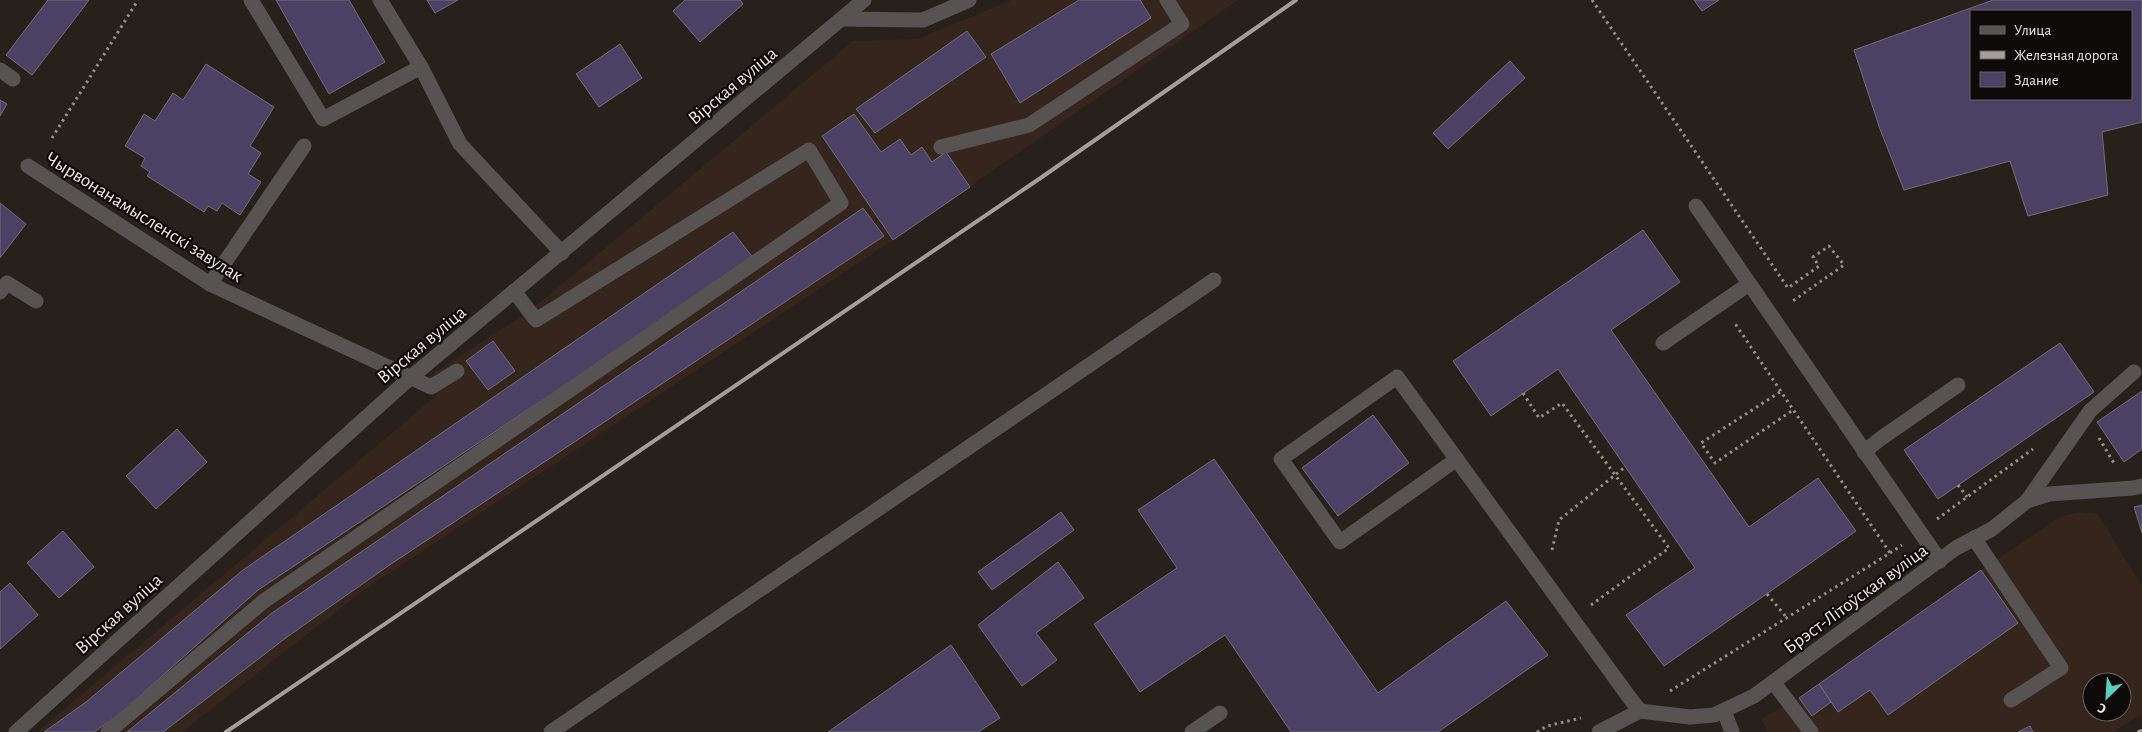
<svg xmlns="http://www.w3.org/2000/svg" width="2142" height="732" font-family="'Alegreya Sans',sans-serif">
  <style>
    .industrial { fill: #35251c; fill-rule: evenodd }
    .building { fill: #4a4164; stroke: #706e78; fill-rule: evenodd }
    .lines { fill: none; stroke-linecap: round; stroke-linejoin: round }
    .path { stroke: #948d89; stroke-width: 3; stroke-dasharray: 2.5 4; stroke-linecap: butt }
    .lane { stroke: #585353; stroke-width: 15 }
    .street { stroke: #585353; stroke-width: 15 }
    .rail { stroke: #a49d99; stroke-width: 4 }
    .labels { text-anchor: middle; stroke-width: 4.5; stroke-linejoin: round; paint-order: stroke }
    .street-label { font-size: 19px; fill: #efe9e6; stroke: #0e0a09 }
  </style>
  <rect width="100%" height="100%" fill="#28201b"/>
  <g class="industrial">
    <polygon points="1011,0 1238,0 893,240 364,590 182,732 37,732 437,395 424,379 530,311 853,41 918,39"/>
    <path d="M2078,512l20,2 44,73v127l-30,18h-348l3,-2 -6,-11 38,-21 182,-128 79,-53zM2092,682h30v30h-30z"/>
  </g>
  <g class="building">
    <polygon points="48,0 89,0 32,75 6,55"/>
    <polygon points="276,0 349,0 385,62 329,94"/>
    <polygon points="427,0 458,0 435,13"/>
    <polygon points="685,0 740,0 743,4 700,42 673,11"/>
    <polygon points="1079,0 1140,0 1151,18 1020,103 991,54"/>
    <polygon points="1694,0 1719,0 1702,11"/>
    <path d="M1993,0h149v122l-40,10 6,63 -80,21 -18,-55 -106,29 -24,-61 -26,-79zM1971,11h160v88h-160z"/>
    <polygon points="967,31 986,57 875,133 856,109"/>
    <polygon points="620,44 642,78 599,107 576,74"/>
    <polygon points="1510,61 1525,78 1448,149 1433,133"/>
    <polygon points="206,64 274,107 250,146 261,153 248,174 261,182 240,215 222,203 217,211 208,206 204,212 147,176 150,172 141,166 145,158 125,146 144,114 155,121 173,93 183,100"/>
    <polygon points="0,100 7,104 0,116"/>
    <polygon points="854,114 881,152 900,139 911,155 922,147 932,162 946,152 970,187 893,240 822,136"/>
    <polygon points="0,203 26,224 0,258"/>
    <polygon points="863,208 884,236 388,566 287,637 163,732 127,732 272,613"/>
    <polygon points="1643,230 1680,282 1611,330 1749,527 1818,478 1856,531 1664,666 1626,615 1695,568 1558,369 1491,416 1453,361"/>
    <polygon points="733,232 754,259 258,590 120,714 94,732 44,732 86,702 243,570"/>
    <polygon points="493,341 515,371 488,390 466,361"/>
    <polygon points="2060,343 2094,392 1938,499 1904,450"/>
    <polygon points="2142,391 2142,449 2124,462 2097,422"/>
    <polygon points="1373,415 1409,463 1338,516 1302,468"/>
    <polygon points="177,429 207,462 156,509 126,476"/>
    <polygon points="1214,459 1378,693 1506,601 1548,655 1438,732 1291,732 1225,635 1140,692 1094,624 1177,568 1138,510"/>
    <polygon points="2142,505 2142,533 2134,507"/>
    <polygon points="1061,512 1074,530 992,590 978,572"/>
    <polygon points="63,531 94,567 59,598 27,563"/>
    <polygon points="1058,562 1084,598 1036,633 1057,660 1022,686 978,625"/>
    <polygon points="1981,570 2018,623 1888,715 1870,690 1838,712 1819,684"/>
    <polygon points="10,583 38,615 0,649 0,592"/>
    <polygon points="951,645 1000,718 978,732 828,732"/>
    <polygon points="1819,684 1831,702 1812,716 1799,698"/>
    <polygon points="2030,726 2033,732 2018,732"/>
  </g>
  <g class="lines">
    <g class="path">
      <polyline points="1592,0 1788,288 1819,266 1813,257 1829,246 1844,265 1790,303"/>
      <polyline points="52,138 138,0"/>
      <polyline points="1780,392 1701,443 1715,463 1793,410"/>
      <polyline points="1523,393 1539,418 1562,403 1669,548 1591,605"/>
      <polyline points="2099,438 2115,465"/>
      <polyline points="1958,485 1967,497"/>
      <polyline points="1937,519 2033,449"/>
      <polyline points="1552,550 1559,520 1625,467"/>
      <polyline points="1890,553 1902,545"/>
      <polyline points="1767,594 1787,618"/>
      <polyline points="1670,691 1890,553 1734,322"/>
      <polyline points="1537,732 1547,726 1581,718"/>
    </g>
    <g class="lane">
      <polyline points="251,0 323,119 421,67"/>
      <polyline points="380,0 421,67 460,144 562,253"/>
      <polyline points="842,19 923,20 969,0"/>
      <polyline points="0,70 13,79"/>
      <polyline points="941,147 1029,125 1182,24 1167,0"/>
      <polyline points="28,166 210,284 431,387 457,371"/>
      <polyline points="1696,206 1940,561"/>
      <polyline points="210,284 304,146"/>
      <polyline points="0,292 7,283 36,301"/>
      <polyline points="1663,343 1749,284"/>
      <polyline points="1864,452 1880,439 1958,385"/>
      <polyline points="1457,459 1340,542 1281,459 1397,377 1629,697 1640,711"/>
      <polyline points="2027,501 2090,411 2134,372"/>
      <polyline points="1974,538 2061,668 2011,700"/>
      <polyline points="1774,683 1811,732"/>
      <polyline points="1724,711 1732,732"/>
      <polyline points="108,732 264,601 841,203 809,150 536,320 514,291"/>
      <polyline points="551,732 1214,280"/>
      <polyline points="1192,732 1220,713"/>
      <polyline points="1599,732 1640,711 1690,717 1714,715 1754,696 1956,548 1992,529 2027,501 2049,494 2133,488 2142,486"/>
    </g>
    <polyline class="street" points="16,732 410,378 864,0"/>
    <g class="rail">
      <polyline points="226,732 1042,177 1296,0"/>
      <polyline points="2139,732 2142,731"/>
    </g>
  </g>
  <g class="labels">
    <g class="street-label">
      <text transform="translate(732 85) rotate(-40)" y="7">Вірская вуліца</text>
      <text transform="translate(145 216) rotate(32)" y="7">Чырвонанамысленскі завулак</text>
      <text transform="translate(421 344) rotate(-40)" y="7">Вірская вуліца</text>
      <text transform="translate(1855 598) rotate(-36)" y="7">Брэст-Літоўская вуліца</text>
      <text transform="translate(118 613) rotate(-42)" y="7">Вірская вуліца</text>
    </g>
  </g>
  <rect x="1970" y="10" width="162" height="90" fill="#0e0a09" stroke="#686361"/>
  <rect x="1980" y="26" width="25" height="8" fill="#585353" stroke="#686361"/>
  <text x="2014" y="35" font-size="15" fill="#efe9e6">Улица</text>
  <rect x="1980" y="51" width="25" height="8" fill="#a49d99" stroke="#686361"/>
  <text x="2014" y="60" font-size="15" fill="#efe9e6">Железная дорога</text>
  <rect x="1980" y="72" width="25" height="15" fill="#4a4164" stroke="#686361"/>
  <text x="2014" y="85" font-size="15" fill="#efe9e6">Здание</text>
  <g transform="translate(2107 697) rotate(205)"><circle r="24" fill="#0e0a09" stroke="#686361"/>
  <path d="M0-4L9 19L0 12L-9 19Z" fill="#59cebe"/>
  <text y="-8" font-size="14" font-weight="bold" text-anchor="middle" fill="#efe9e6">С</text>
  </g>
</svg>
